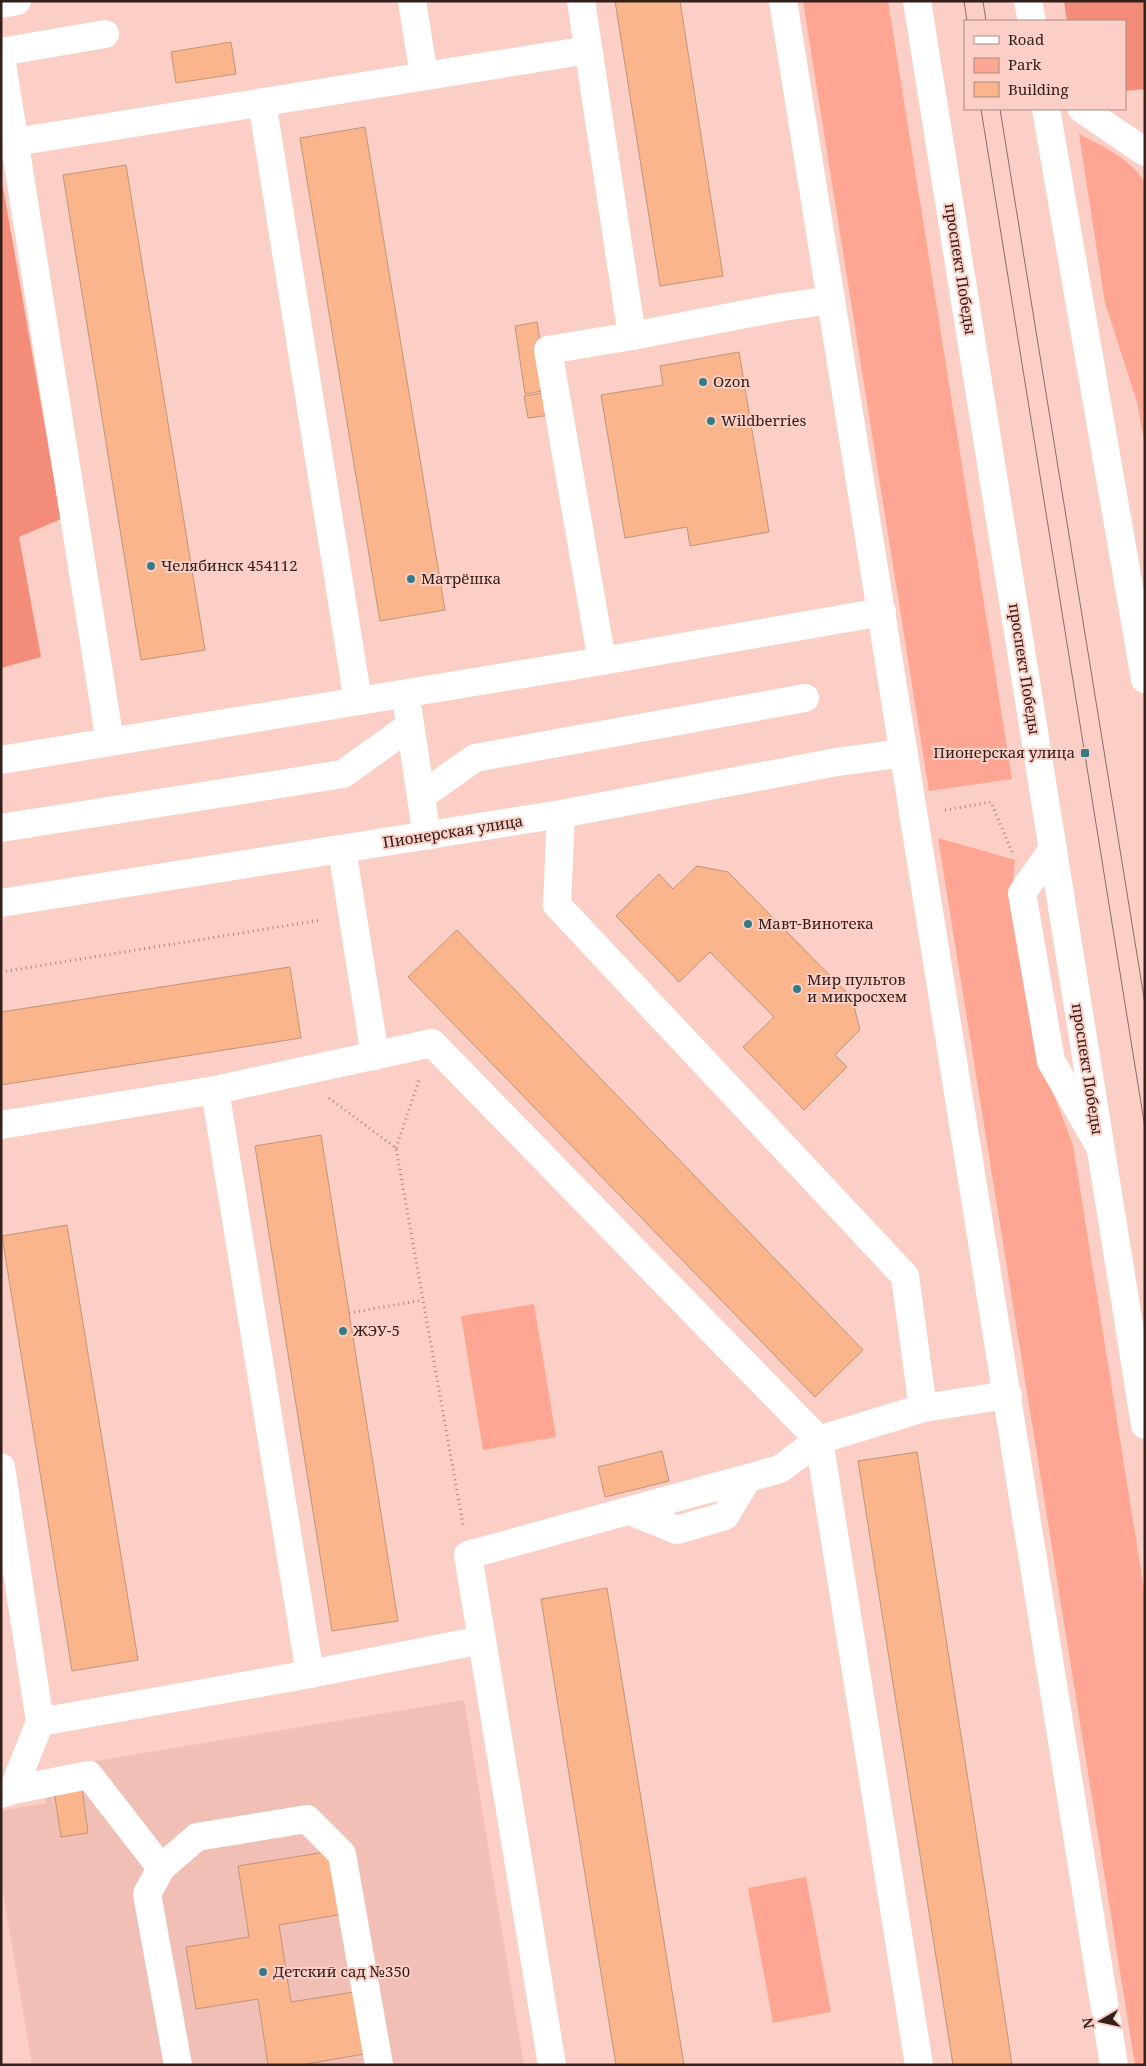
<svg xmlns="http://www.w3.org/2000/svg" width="1146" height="2066" font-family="'Noto Serif',serif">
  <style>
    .built { fill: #f1bfb6 }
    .green { fill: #ffa593 }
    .forest { fill: #f38c78 }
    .building { fill: #fab58c; stroke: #c0947a }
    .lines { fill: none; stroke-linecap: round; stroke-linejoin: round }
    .path { stroke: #a8867e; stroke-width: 3; stroke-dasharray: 1 4; stroke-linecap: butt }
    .minor { stroke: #fff; stroke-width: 28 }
    .major { stroke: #fff; stroke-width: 28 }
    .tram { stroke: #8b6d66; stroke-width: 1 }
    .poi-dot { fill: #347a87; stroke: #fbcfc5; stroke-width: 2 }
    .labels { text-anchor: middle; stroke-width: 4; stroke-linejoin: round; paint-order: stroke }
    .street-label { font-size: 15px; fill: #34201b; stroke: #fbcfc5 }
    .poi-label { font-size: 15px; fill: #34201b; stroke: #fbcfc5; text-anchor: start }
  </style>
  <rect width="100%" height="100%" fill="#fbcfc5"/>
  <polygon class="built" points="464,1700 524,2065 32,2065 1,1880 1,1811 46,1803 41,1770"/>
  <g class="green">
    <polygon points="803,1 888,1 1012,779 929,791"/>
    <path d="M1079,134c23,12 53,25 66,49v263l-8,-44 -32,-99z"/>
    <polygon points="938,838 1015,860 1013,882 1044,1069 1073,1145 1145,1596 1145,2065 1135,2065"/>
    <polygon points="534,1304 556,1437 483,1450 461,1316"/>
    <polygon points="806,1877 831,2012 773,2023 748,1888"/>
  </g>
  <g class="forest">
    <polygon points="1064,1 1145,1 1145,89 1125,91 1125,21 1067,21"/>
    <polygon points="1,185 3,187 61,519 19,537 41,657 1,668"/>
  </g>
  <g class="building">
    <polygon points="615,1 680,1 723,276 660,286"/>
    <polygon points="231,42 236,74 176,83 171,52"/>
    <polygon points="365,127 445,610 380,621 300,138"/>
    <polygon points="126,165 205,650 141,660 63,175"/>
    <polygon points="537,322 548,390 525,394 515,326"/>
    <polygon points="739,352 769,532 690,546 687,527 625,538 601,395 663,385 660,366"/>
    <polygon points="548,392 552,415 528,418 524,396"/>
    <polygon points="697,866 728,872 852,998 860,1030 835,1055 847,1067 804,1110 743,1047 774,1017 710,952 679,982 616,916 659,874 673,889"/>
    <polygon points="457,930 863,1350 815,1397 408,977"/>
    <polygon points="290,967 301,1038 1,1085 1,1012"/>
    <polygon points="321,1135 398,1621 332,1631 255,1146"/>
    <polygon points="67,1225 138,1660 72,1671 2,1236"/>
    <polygon points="662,1451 669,1481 605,1497 598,1467"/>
    <polygon points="917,1452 1007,2031 1012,2065 953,2065 858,1461"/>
    <polygon points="607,1588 684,2065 616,2065 593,1924 541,1599"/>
    <polygon points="81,1780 88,1833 61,1837 53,1784"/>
    <polygon points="332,1851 343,1914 279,1925 291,2002 354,1992 364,2054 301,2065 268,2065 258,1999 196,2009 186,1947 249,1937 238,1866"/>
  </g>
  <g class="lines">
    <g class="path">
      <polyline points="945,810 991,802 1012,852"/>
      <polyline points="1,972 321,920"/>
      <polyline points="329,1098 396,1148 463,1525"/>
      <polyline points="396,1148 420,1077"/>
      <polyline points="349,1313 423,1300"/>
    </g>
    <g class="minor">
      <polyline points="412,1 424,76"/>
      <polyline points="581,1 632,336 548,350 602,661"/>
      <polyline points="783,1 1114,2065"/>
      <polyline points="1,4 17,1"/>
      <polyline points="1,52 105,34"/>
      <polyline points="1,57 110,742"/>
      <polyline points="262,102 358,701"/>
      <polyline points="1082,109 1145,152"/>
      <polyline points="15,142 588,50"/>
      <polyline points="632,336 777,308 831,300"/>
      <polyline points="408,711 427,836"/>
      <polyline points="1,760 602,661 882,612"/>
      <polyline points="421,796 475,758 805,698"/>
      <polyline points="561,814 557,905 905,1276 923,1408"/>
      <polyline points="1,828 343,774 410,726"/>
      <polyline points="342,849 375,1056"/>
      <polyline points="1053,849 1022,893 1051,1061 1100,1147"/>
      <polyline points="1,903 561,814 837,762 904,753"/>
      <polyline points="215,1090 310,1674"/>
      <polyline points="1,1125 215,1090 432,1043 819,1440 919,2065"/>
      <polyline points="1,1467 40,1722 310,1674 482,1640"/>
      <polyline points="630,1511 677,1530 725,1516 747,1479"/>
      <polyline points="13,1790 89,1775 161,1868"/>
      <polyline points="1,1794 13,1790 40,1722"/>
      <polyline points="178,2065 147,1894 161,1868 197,1837 307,1819 342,1854 379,2065"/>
      <polyline points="552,2065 468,1555 780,1469 819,1440 923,1408 1008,1395"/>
    </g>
    <g class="major">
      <polyline points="917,1 1145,1425"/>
      <polyline points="1028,1 1032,21"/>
      <polyline points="1046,109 1145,679"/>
    </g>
    <g class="tram">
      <polyline points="964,1 967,21"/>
      <polyline points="983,1 986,21"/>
      <polyline points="981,109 1145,1128"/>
      <polyline points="1000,109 1145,1004"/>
    </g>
  </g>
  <g class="poi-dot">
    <circle cx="703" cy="382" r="5"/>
    <circle cx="711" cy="421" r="5"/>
    <circle cx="151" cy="566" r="5"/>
    <circle cx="411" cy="579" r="5"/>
    <rect x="1080" y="748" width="10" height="10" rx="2.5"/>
    <circle cx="748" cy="924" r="5"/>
    <circle cx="797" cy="989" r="5"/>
    <circle cx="343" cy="1331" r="5"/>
    <circle cx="263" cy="1972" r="5"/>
  </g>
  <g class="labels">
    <g class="street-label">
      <text transform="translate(960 269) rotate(81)" y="5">проспект Победы</text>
      <text transform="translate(1024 669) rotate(81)" y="5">проспект Победы</text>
      <text transform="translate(453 832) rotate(-9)" y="5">Пионерская улица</text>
      <text transform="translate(1087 1069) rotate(81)" y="5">проспект Победы</text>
    </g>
    <g class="poi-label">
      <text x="713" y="387">Ozon</text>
      <text x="721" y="426">Wildberries</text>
      <text x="161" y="571">Челябинск 454112</text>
      <text x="421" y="584">Матрёшка</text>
      <text x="1075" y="758" text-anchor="end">Пионерская улица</text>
      <text x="758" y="929">Мавт-Винотека</text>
      <text x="807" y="985">Мир пультов<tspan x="807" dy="17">и микросхем</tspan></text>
      <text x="353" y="1336">ЖЭУ-5</text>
      <text x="273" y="1977">Детский сад №350</text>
    </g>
  </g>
  <rect width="1146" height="2066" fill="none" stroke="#34201b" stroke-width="5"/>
  <rect x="964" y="20" width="162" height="90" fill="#fbcfc5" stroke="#ab8981"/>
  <rect x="974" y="36" width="25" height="8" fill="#ffffff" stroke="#ab8981"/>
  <text x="1008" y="45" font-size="15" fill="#34201b">Road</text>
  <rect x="974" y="58" width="25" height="15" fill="#ffa593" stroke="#ab8981"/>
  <text x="1008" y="70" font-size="15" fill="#34201b">Park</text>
  <rect x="974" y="82" width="25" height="15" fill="#fab58c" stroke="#ab8981"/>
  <text x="1008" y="95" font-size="15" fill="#34201b">Building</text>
  <g transform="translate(1101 2021) rotate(261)" stroke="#fbcfc5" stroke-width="4" paint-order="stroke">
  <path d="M0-4L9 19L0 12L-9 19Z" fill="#34201b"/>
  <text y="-8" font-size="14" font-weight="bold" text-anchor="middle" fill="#34201b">N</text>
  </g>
</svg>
